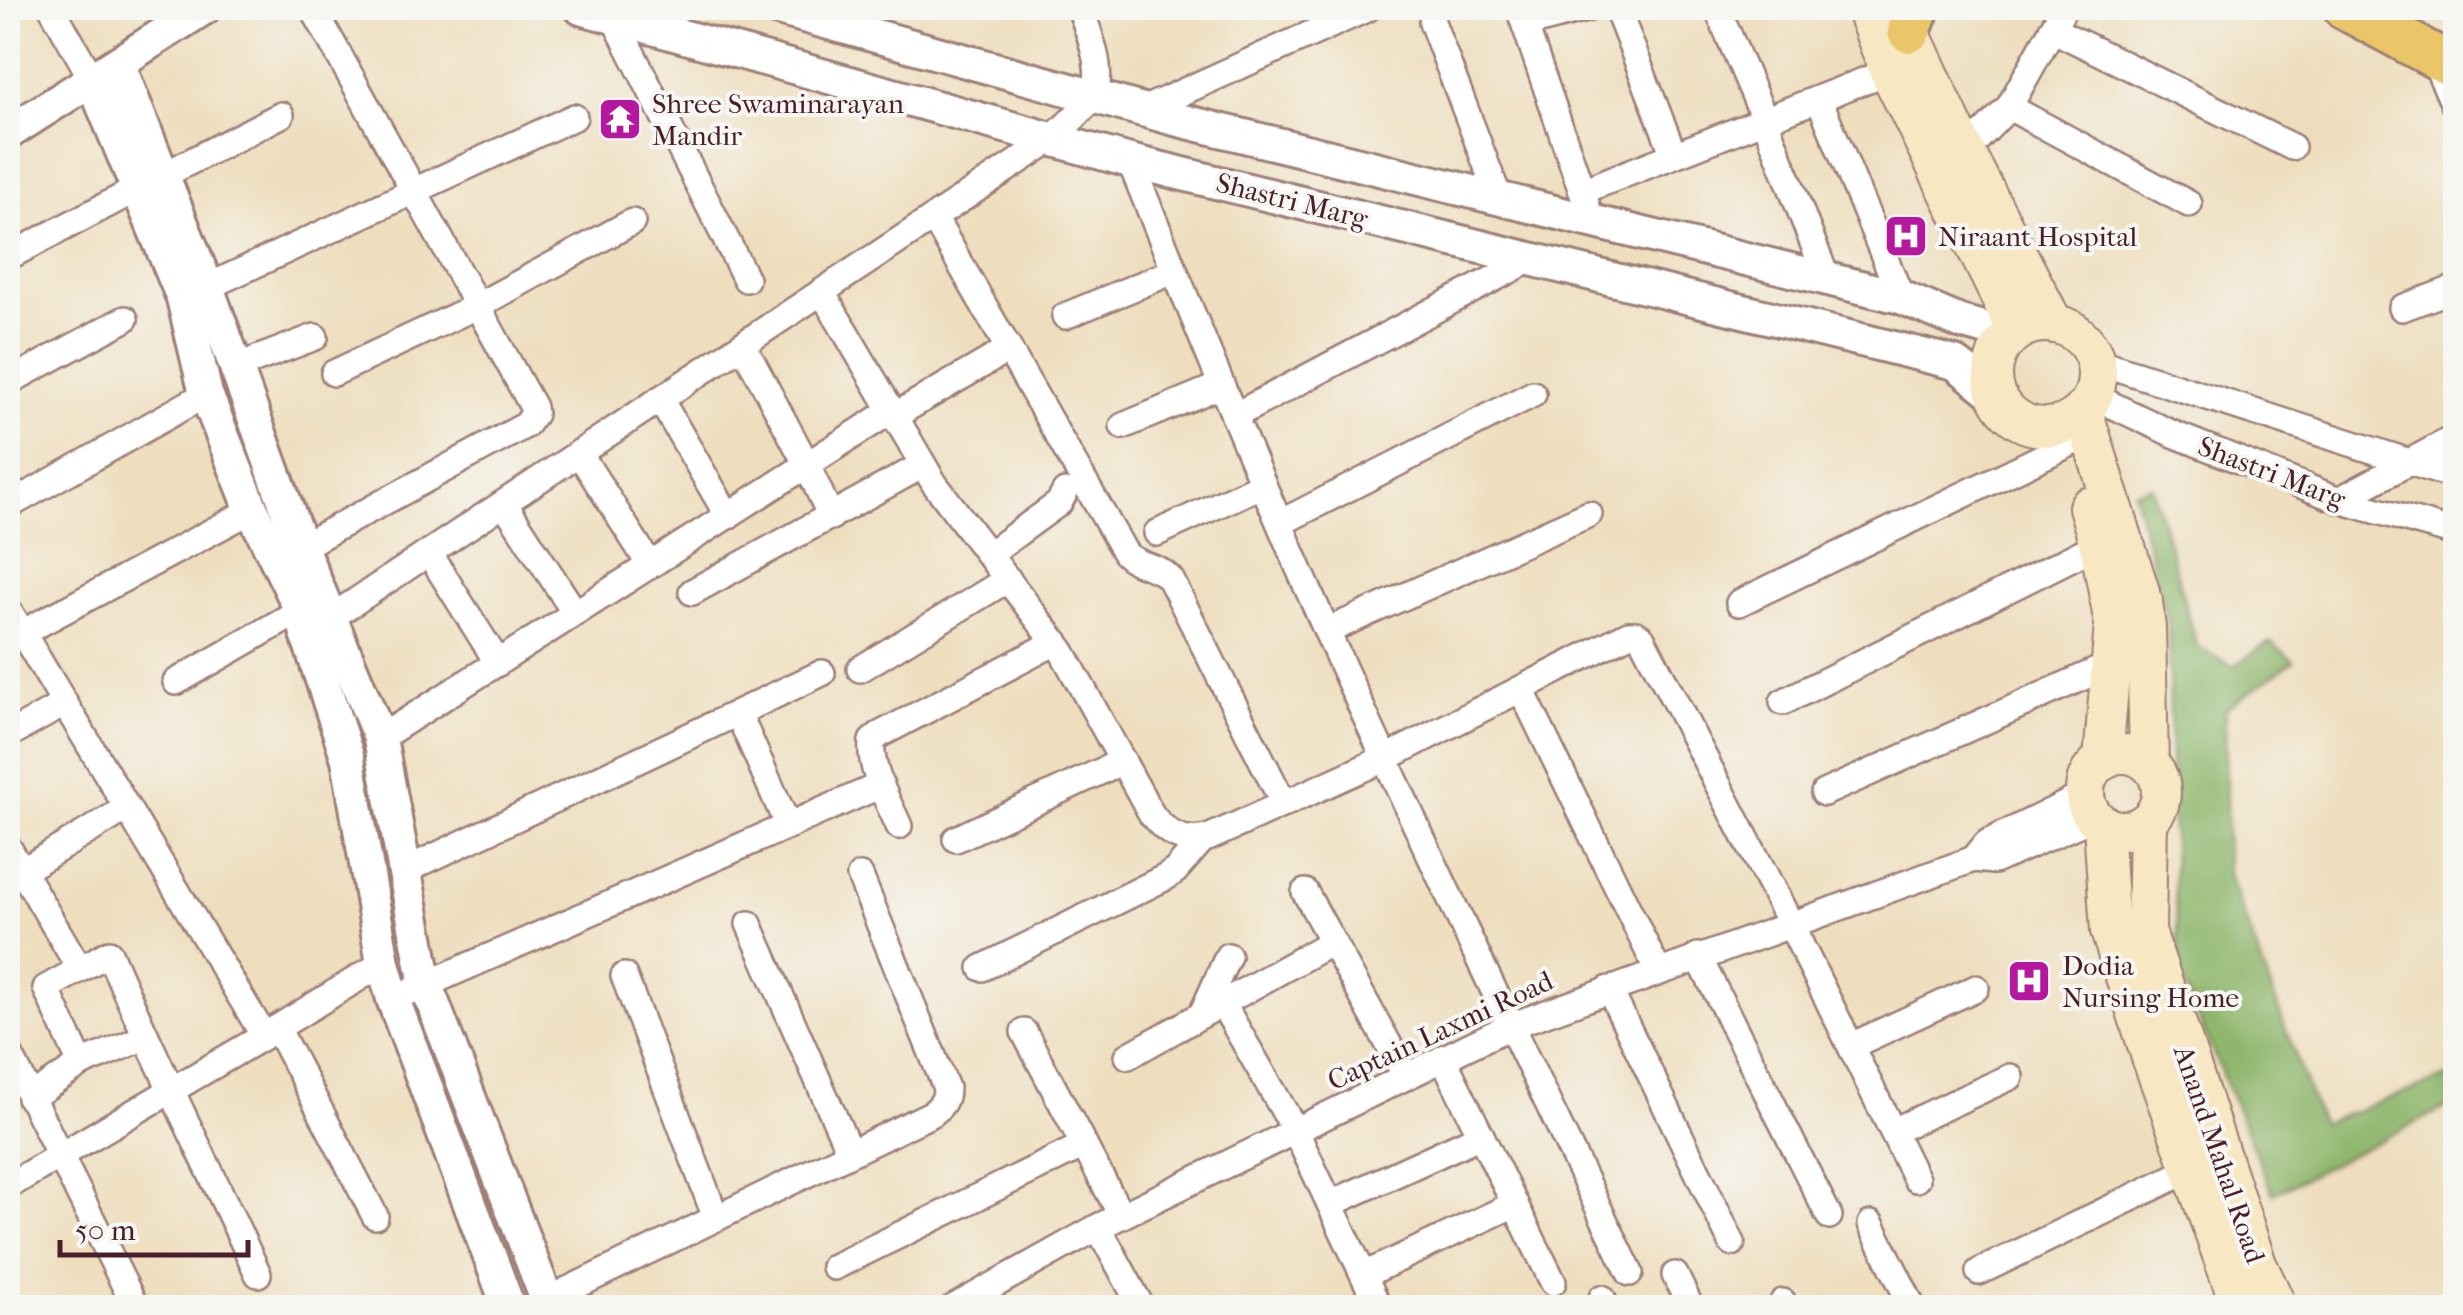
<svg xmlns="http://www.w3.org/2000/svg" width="2463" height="1315" font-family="'IM FELL French Canon',serif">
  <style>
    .forest { fill: #8eb66c; stroke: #6c6a4c; stroke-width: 2.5 }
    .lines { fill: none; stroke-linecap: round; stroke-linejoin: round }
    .minor-casing { stroke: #9c7e74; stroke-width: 30 }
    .tertiary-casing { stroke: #9c7e74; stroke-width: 38 }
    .secondary-casing { stroke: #9c7e74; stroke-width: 42 }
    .primary-casing { stroke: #9c7e74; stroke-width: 48 }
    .minor { stroke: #fff; stroke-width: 25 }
    .tertiary { stroke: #fff; stroke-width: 32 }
    .secondary { stroke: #f7e8c3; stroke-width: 38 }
    .primary { stroke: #ebc669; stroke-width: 42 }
    .labels { text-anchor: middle; stroke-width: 8; stroke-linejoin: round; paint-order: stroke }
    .poi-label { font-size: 28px; fill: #4a1f2b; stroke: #f6f6f2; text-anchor: start }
    .street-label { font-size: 28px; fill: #4a1f2b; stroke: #f6f6f2 }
  </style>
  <rect width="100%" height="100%" fill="#f6f6f2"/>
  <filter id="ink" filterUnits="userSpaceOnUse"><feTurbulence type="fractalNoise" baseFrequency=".01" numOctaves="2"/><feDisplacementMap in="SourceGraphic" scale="20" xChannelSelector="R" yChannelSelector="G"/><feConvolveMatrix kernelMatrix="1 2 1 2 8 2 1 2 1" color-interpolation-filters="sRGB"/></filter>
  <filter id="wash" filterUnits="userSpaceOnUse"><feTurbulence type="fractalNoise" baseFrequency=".0048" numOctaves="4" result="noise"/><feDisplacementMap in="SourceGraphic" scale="40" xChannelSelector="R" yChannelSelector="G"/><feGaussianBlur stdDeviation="2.25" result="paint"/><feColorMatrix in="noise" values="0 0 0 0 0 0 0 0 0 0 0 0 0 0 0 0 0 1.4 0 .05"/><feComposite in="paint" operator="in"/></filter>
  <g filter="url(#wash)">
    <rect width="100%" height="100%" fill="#eedebe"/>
    <polygon class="forest" points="2152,486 2197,646 2233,666 2270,642 2294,661 2225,709 2227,871 2321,1124 2455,1074 2455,1103 2273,1194 2180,975 2174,883 2168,624 2134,492"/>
  </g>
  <g filter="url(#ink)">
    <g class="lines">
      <g class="minor-casing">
        <g id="minor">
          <polyline points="52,8 92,79"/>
          <polyline points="1519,8 1587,206"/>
          <polyline points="1717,8 1765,120 1827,279"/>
          <polyline points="1619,14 1674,155"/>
          <polyline points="613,16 746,279"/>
          <polyline points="1432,22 1499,198"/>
          <polyline points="1525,25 1589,8"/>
          <polyline points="2052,29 2292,147"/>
          <polyline points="2432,55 2456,109"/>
          <polyline points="1819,99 1901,297"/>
          <polyline points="2009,107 2189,204"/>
          <polyline points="1143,110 1368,8"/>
          <polyline points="1965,152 2009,107 2064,8"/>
          <path d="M1130,161c58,142 115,285 177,426 103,231 213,459 323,686"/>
          <polyline points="162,176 281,115"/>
          <polyline points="1582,191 1889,71"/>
          <path d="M934,218l191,335c14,15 33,11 46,27l113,224"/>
          <polyline points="8,257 137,189"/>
          <polyline points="207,287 574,117"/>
          <path d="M822,292l112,191 128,168 90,164c16,20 31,28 56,23l178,-80 242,-124h8l6,4 148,285 126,256"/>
          <polyline points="2402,308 2456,288"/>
          <polyline points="1065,316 1174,271"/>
          <polyline points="743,345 807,465 831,517"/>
          <polyline points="2096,361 2456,477"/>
          <polyline points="236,367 315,337"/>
          <polyline points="334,373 477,306 632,222"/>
          <polyline points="8,382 125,319"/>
          <polyline points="2093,396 2171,433 2339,500 2456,533"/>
          <polyline points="660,399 728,516"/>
          <polyline points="894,416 1009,349"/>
          <polyline points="1234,416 1531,259"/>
          <polyline points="1123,426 1221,385"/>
          <polyline points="579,453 650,565"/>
          <polyline points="2339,500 2456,437"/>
          <polyline points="504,503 575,613"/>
          <polyline points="8,506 206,394"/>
          <polyline points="1280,523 1533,394"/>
          <polyline points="1157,533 1263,484"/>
          <polyline points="301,547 526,425 534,414 533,407 313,8"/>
          <polyline points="429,553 498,663"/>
          <polyline points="989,554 1059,503 1065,492"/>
          <polyline points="692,592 923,465"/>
          <polyline points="1739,603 2071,443"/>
          <polyline points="8,609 264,1036"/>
          <path d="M332,617l720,-478c13,-13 28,-26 39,-40 17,-23 -3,-68 -11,-91"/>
          <polyline points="1327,631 1589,514"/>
          <polyline points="22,633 252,510"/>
          <polyline points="860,669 1008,579"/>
          <polyline points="176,682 301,610"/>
          <polyline points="1521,689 1658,971"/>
          <polyline points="1783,702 2099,544"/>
          <polyline points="738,713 788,826"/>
          <polyline points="8,735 64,704"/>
          <polyline points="380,738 891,411"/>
          <polyline points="1824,793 2112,664"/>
          <path d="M899,826c-11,-25 -30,-57 -27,-85l7,-6 177,-93"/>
          <polyline points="956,839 1123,761"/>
          <polyline points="8,847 80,969 46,988 81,1064"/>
          <polyline points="1974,859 1987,843 2084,795"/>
          <polyline points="22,871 127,808"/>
          <polyline points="404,871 822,673"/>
          <polyline points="1305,892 1406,1076"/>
          <polyline points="749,924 850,1153"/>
          <polyline points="1698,956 1829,1216"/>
          <polyline points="982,968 1166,877 1175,871 1203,839"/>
          <path d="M80,969l29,-16c46,108 100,214 149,321"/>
          <polyline points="624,976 716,1218"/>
          <polyline points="1609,989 1732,1243"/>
          <polyline points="411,991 881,785"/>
          <polyline points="1222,1003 1295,1130 1379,1308"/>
          <polyline points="1202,1014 1228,956"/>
          <polyline points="277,1028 375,1216"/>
          <polyline points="1024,1032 1121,1215"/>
          <polyline points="1851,1046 1976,988"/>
          <polyline points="8,1051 136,1308"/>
          <polyline points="1128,1056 1332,942"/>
          <polyline points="1443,1058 1553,1282"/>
          <polyline points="30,1098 81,1064 145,1037"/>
          <polyline points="1893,1131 2010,1077"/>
          <polyline points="8,1186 264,1036 383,963"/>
          <polyline points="1330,1204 1481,1135"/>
          <polyline points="1871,1224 1913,1308"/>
          <polyline points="1098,1227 1142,1308"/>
          <polyline points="834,1267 1084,1145"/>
          <polyline points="1979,1272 2191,1169"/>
          <polyline points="1364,1275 1515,1204"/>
          <polyline points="1675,1275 1691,1308"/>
          <polyline points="1602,1298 1607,1308"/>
          <path d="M547,1300l386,-187c9,-8 13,-13 13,-25l-86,-212"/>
          <polyline points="1783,1302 1786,1308"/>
          <polyline points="953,1308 1098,1227 1510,1026 1974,859 1994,861 2094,817"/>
        </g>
      </g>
      <g class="tertiary-casing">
        <g id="tertiary">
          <polyline points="581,8 1130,161 1955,363 1997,396"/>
          <polyline points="775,8 1175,119 1901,297 1960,322 2011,335"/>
          <polyline points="118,63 207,287 301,547 380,738 426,985 550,1308"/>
          <polyline points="92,79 183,298 206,394 252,510 301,610 307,634 348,759 383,963 393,999 509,1308"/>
          <polyline points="8,133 204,8"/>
        </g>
      </g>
      <g class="secondary-casing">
        <g id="secondary">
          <polyline points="1865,8 1889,71 2017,331"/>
          <polyline points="1899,8 1965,152 2054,324"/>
          <circle cx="2045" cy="375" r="52"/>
          <polyline points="2083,411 2143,601 2146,628 2149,764"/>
          <polyline points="2088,507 2099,544 2114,624 2103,761"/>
          <circle cx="2123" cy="792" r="38"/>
          <polyline points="2148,821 2146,931 2257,1264 2278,1308"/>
          <polyline points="2103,825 2110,931 2151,1057 2241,1308"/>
        </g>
      </g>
      <g class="primary-casing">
        <g id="primary">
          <polyline points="2345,8 2456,68"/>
          <polyline points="1909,31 1918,8"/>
        </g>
      </g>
      <use href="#minor" class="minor"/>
      <use href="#tertiary" class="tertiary"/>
      <use href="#secondary" class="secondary"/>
      <use href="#primary" class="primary"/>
    </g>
  </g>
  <defs>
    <g id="temple-square" transform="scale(2.25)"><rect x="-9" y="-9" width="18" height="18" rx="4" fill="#b5179e" stroke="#f6f6f2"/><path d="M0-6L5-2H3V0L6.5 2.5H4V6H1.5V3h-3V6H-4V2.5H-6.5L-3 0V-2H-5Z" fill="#fff"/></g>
    <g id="hospital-square" transform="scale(2.25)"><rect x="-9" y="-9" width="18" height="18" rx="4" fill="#b5179e" stroke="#f6f6f2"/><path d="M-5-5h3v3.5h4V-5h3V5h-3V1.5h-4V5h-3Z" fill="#fff"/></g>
  </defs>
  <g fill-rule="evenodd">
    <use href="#temple-square" x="620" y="119"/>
    <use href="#hospital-square" x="1906" y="236"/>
    <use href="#hospital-square" x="2029" y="981"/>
  </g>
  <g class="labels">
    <g class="poi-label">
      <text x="652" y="113">Shree Swaminarayan<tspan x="652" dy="32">Mandir</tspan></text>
      <text x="1938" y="246">Niraant Hospital</text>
      <text x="2062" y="975">Dodia<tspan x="2062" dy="32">Nursing Home</tspan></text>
    </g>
    <g class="street-label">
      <text transform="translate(1292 200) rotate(14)" y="10">Shastri Marg</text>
      <text transform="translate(2272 472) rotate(21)" y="10">Shastri Marg</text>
      <text transform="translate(1440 1030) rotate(-25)" y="10">Captain Laxmi Road</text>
      <text transform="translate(2220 1154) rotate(71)" y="10">Anand Mahal Road</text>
    </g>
  </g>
  <rect width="2463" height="1315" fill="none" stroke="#f6f6f2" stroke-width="40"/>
  <path d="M60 1240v15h188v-15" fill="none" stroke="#4a1f2b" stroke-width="5"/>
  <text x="75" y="1240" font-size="30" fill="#4a1f2b" stroke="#f6f6f2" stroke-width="8" paint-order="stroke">50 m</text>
</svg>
